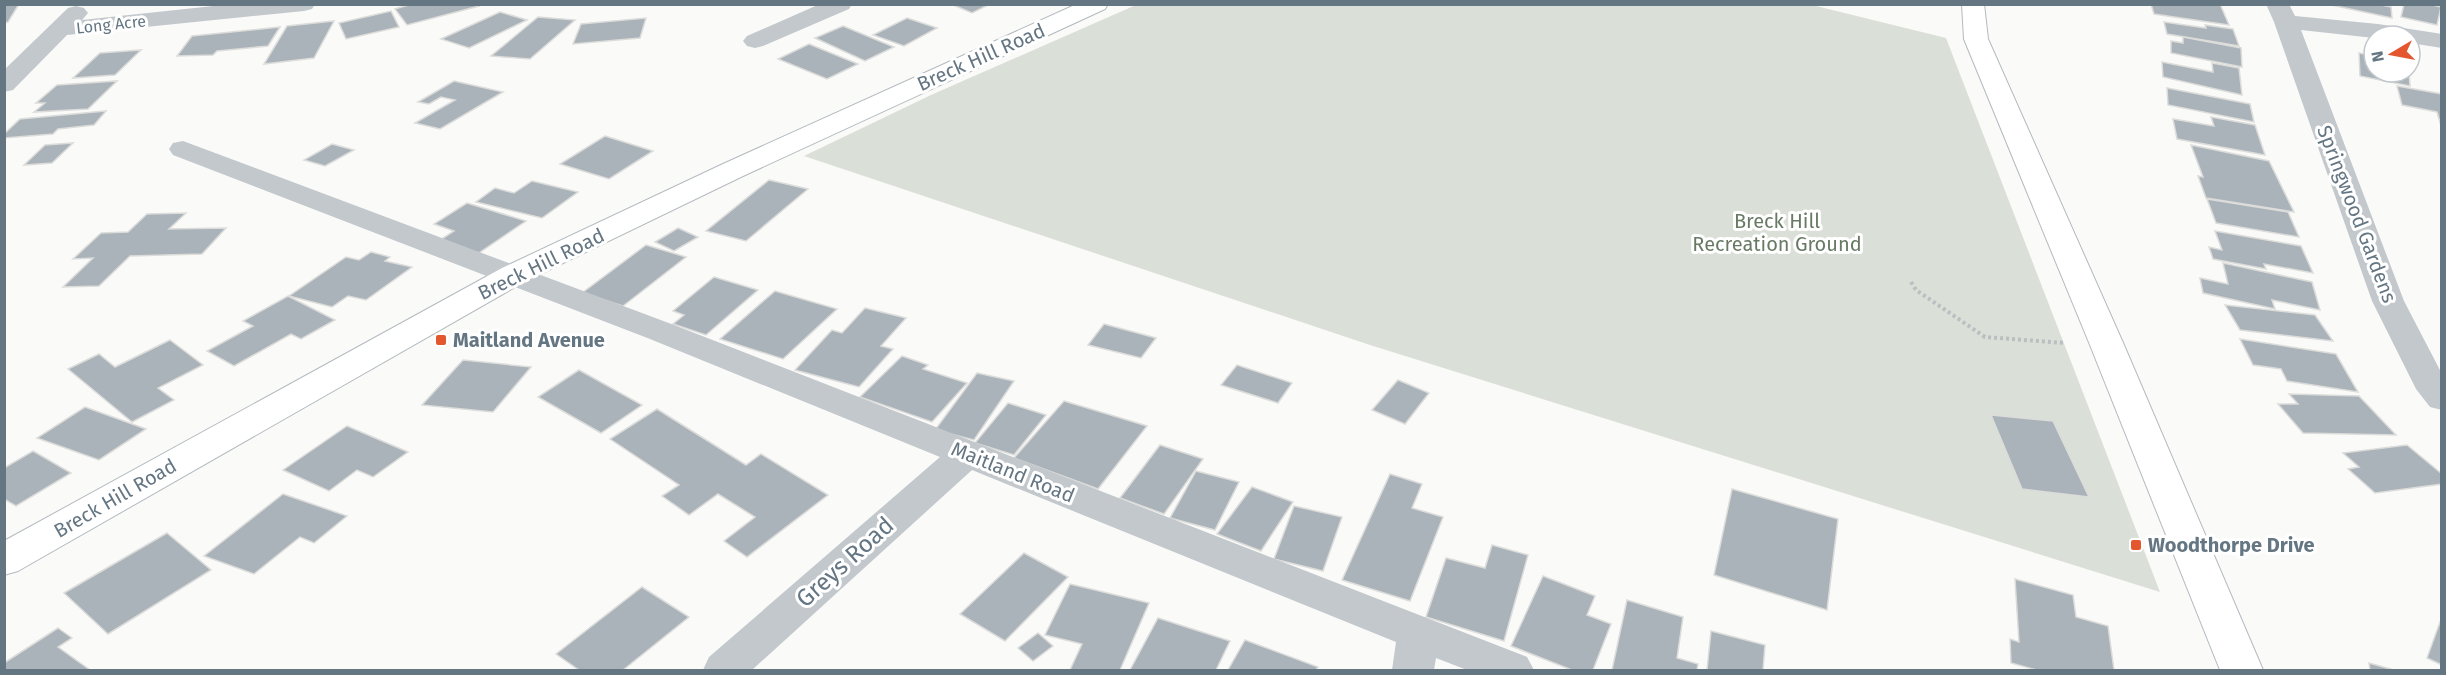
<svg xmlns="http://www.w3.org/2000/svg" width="2446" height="675" font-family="'Fira Sans',sans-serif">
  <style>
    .green { fill: #dadfd7 }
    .building { fill: #aab3b9; stroke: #dcdcda; stroke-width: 1.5 }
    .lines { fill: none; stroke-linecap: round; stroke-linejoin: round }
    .secondary-casing { stroke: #b3babf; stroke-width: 2 }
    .path { stroke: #bbbfc2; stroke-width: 4; stroke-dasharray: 3 3; stroke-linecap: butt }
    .street { fill: #c3c8cc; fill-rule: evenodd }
    .secondary { fill: #fff; fill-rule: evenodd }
    .poi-dot { fill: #e4572e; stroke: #fff; stroke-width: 2 }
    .labels { text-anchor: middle; stroke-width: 6; stroke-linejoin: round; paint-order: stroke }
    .far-street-label { font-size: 16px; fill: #657683; stroke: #fff }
    .street-label { font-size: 20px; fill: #657683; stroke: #fff }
    .park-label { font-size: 20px; fill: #687a64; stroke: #fff }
    .poi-label { font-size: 20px; font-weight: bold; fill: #657683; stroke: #fff; text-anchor: start }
    .near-street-label { font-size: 24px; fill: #657683; stroke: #fff }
  </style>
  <rect width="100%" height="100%" fill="#fafaf8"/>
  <polygon class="green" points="1808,4 1946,38 2160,592 1370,345 804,156 931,95 1136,5"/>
  <g class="building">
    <polygon points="4,4 19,4 8,22 4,23"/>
    <polygon points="412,4 477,4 479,6 407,25 395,9"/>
    <polygon points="951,4 990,4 972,13"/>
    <polygon points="2151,4 2220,4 2229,25 2154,14"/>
    <polygon points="2327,4 2377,4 2391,7 2392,18"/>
    <polygon points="2404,4 2428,4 2441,7 2437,25 2401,17"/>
    <polygon points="391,11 399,27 346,39 339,23"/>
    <polygon points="500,12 527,20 469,48 441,39"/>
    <polygon points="538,17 575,20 530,59 491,56"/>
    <polygon points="646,18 640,38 573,44 581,24"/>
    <polygon points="907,18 937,28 904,46 873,35"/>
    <polygon points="334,21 314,58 264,64 287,26"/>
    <polygon points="2164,22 2206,28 2205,25 2233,29 2239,46 2167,34"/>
    <polygon points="843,26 894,47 865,61 815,38"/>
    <polygon points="280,27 268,46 217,51 213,55 177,56 192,36"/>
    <polygon points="2183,37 2241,48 2242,67 2171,53 2171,41 2183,43"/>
    <polygon points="809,44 858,64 827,79 778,59"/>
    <polygon points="141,50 115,75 73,78 100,53"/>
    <polygon points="2359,53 2374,56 2374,72 2409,72 2410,86 2360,76"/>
    <polygon points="2162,62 2213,72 2212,63 2239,68 2242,95 2163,77"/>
    <polygon points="117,81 88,109 34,112 45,103 36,103 57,85"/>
    <polygon points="454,81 503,92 440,129 415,123 455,100 441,97 429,104 418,102"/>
    <polygon points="2397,86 2442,94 2442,129 2437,112 2402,105"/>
    <polygon points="2167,88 2250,104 2254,122 2168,105"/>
    <polygon points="106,111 94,125 58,129 53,134 4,138 4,134 20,119"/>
    <polygon points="2211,117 2255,125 2265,155 2177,139 2173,119 2214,126"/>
    <polygon points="605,136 653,151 609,179 560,164"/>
    <polygon points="73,143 52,163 24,165 45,145"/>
    <polygon points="332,144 354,150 325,166 304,160"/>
    <polygon points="2191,145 2269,161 2294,212 2206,198 2198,176 2203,177"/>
    <polygon points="769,180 808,189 746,241 706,231"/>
    <polygon points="532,181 578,192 542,218 476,202 495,188 514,193"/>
    <polygon points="2207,199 2288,212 2299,237 2216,223"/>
    <polygon points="467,203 526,221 470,259 431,246 454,231 434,224"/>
    <polygon points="186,213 169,229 226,228 202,254 130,256 99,286 63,287 93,258 73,259 101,233 128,232 147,214"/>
    <polygon points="678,228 698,237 674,251 655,242"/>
    <polygon points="2215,231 2301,246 2313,273 2264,264 2266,269 2213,259 2209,247 2222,250"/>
    <polygon points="646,245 686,257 623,306 582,293"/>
    <polygon points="371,252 390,257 385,261 412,267 366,300 348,296 332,307 289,296 346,257 359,260"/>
    <polygon points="2223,263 2312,282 2320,310 2272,300 2275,309 2203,293 2200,278 2228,284"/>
    <polygon points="714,277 758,290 706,335 673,324 684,315 673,311"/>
    <polygon points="775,291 837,309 783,359 720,339"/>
    <polygon points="288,296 335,320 301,339 291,334 234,366 207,351 253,326 243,321"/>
    <polygon points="2225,305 2315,315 2333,341 2240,330"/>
    <polygon points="865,308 906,318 881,346 893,349 859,387 795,370 832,330 842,333"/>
    <polygon points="1104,324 1156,338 1141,358 1088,345"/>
    <polygon points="2240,339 2336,354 2358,392 2287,381 2281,369 2253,365"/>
    <polygon points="170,340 203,365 158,388 174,400 132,422 68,369 99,354 115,367"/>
    <polygon points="902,356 928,365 923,369 967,383 932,422 860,397"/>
    <polygon points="463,360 531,367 493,412 422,405"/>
    <polygon points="1237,365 1292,383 1278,403 1221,385"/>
    <polygon points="579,370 642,405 601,433 538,397"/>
    <polygon points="977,373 1014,381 974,440 935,430"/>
    <polygon points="1398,380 1429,393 1405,424 1372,410"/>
    <polygon points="2289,394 2359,396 2396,435 2303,433 2278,404 2298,404"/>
    <polygon points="1064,401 1147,426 1098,489 1014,458"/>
    <polygon points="1008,403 1046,415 1014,455 975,443"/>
    <polygon points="85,407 146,429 99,460 37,438"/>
    <polygon points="657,409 746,465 761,454 828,495 747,557 724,541 755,517 718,494 689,515 662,496 679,485 610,439"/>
    <polygon points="1991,415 2053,421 2089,497 2022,489"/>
    <polygon points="347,426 408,452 373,477 357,470 329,491 283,470"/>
    <polygon points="1160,445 1203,459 1164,514 1120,498"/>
    <polygon points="2407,445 2442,474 2442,484 2375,493 2348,469 2359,467 2343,453"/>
    <polygon points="33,451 71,473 16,506 4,499 4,468"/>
    <polygon points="1196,471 1239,482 1215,530 1170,518"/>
    <polygon points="1390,474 1422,484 1412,508 1443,517 1410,601 1342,580"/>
    <polygon points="1252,487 1293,502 1261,551 1217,534"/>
    <polygon points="1732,489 1838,519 1827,610 1714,575"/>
    <polygon points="283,494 347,516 314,543 300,537 254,574 204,556"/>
    <polygon points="1294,506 1342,517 1323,571 1274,559"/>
    <polygon points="167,533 211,570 108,634 64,593"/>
    <polygon points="1492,545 1528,555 1504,641 1426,617 1446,558 1485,568"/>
    <polygon points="1024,553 1068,577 1005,641 960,614"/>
    <polygon points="1543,576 1595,596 1587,615 1611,624 1593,670 1572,670 1511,646"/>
    <polygon points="2015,579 2073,595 2076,617 2108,626 2114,670 2037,670 2011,663 2010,639 2019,642"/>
    <polygon points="1070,584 1149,603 1120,670 1070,670 1082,644 1045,635"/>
    <polygon points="642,587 689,617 623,670 579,670 556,654"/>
    <polygon points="1627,600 1683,617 1677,658 1698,664 1697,670 1612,670"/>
    <polygon points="1158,618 1230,641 1216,670 1130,670"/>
    <polygon points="2440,622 2442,623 2442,665 2427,658"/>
    <polygon points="58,628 72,638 58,647 90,670 4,670 4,663"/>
    <polygon points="1711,631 1765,645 1763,670 1707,670"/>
    <polygon points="1038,633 1053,646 1033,661 1018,648"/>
    <polygon points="1245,640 1318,667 1316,670 1228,670"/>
    <polygon points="2369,663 2394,670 2370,670"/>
  </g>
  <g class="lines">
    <g class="secondary-casing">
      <g id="secondary">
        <polygon points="1077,4 1108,4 1105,9 743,176 524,282 18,571 4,575 4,541 502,268 723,164"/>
        <polygon points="1962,4 1984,4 1988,39 2124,345 2263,670 2220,670 2090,345 1964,39"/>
      </g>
    </g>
    <polyline class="path" points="1911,282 1916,290 1985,337 2065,343"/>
    <g class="street">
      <polygon points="232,4 315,4 312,9 304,11 67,35 13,90 4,92 4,70 68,8 76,6 84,8 88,13 82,20"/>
      <polygon points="820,4 852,4 849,9 763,46 755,48 747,46 743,41 747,36"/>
      <polygon points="2266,4 2289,4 2295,16 2378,24 2442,34 2442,48 2410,43 2410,36 2374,38 2301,30 2404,301 2442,374 2442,410 2430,407 2416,389 2372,301 2274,22"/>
      <polygon points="183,141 674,325 1527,657 1534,670 1467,670 1436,658 1434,670 1392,670 1396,642 972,470 752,670 703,670 709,657 940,457 650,339 173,155 169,149 173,143"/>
    </g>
    <use href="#secondary" class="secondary"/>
  </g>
  <g class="poi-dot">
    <rect x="435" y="334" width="12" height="12" rx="3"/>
    <rect x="2130" y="539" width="12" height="12" rx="3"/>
  </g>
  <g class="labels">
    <g class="far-street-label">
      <text transform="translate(111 24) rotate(-6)" y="6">Long Acre</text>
    </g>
    <g class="street-label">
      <text transform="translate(981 57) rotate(-24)" y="7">Breck Hill Road</text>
      <text transform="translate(2357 214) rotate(69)" y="7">Springwood Gardens</text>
      <text transform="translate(541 264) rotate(-26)" y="7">Breck Hill Road</text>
      <text transform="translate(1013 472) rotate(22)" y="7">Maitland Road</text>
      <text transform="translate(115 498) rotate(-30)" y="7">Breck Hill Road</text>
    </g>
    <g class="park-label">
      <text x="1777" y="228">Breck Hill<tspan x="1777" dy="23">Recreation Ground</tspan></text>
    </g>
    <g class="poi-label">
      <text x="453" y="347">Maitland Avenue</text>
      <text x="2148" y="552">Woodthorpe Drive</text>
    </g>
    <g class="near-street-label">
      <text transform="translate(845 562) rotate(-42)" y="8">Greys Road</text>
    </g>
  </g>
  <rect width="2446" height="675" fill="none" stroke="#657683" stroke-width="12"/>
  <g transform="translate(2392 54) rotate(260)"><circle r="28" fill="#ffffff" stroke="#c1c8cd" stroke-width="1.5"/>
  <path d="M0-4.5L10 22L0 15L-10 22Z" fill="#e4572e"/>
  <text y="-9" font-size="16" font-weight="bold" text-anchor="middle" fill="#657683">N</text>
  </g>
</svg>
